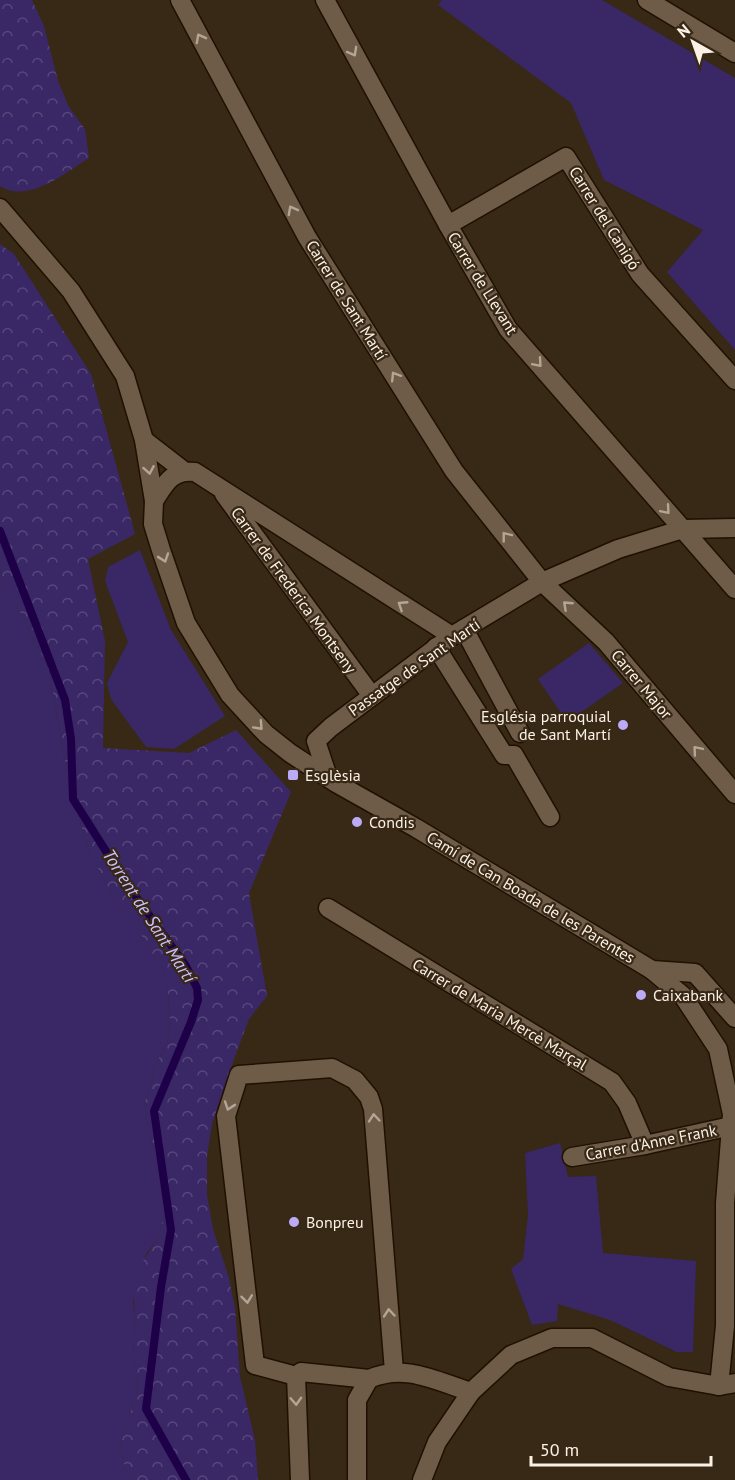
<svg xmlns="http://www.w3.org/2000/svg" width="735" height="1480" font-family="'PT Sans',sans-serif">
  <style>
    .green { fill: #3a2766 }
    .forest { fill: url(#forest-crowns) }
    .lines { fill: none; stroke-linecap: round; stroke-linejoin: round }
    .stream { stroke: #1e0048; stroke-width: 8 }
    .minor-casing { stroke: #1f1101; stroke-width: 21 }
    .minor { stroke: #6e5c48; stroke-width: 18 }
    .oneway { stroke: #b4a696 }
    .poi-dot { fill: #bbaaf6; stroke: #382816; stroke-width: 2 }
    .labels { text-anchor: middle; stroke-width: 4.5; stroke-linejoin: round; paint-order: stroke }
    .street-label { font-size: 16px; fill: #fbf1e5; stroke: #382816 }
    .poi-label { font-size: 16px; fill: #fbf1e5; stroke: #382816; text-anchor: start }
    .water-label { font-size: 18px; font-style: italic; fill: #cbbeff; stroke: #382816 }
  </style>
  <defs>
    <pattern id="forest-crowns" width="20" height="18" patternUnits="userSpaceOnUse" patternTransform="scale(1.5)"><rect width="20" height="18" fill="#3a2766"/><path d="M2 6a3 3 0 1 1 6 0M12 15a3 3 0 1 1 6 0" fill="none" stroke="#57477c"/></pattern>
  </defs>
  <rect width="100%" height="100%" fill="#382816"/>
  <g class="green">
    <polygon points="442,0 602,0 735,78 735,350 667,272 703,230 604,180 571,103 438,5"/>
    <polygon points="140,550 171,630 225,716 174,749 146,747 111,699 107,683 128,642 105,581 108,567"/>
    <polygon points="0,572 7,591 17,606 49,670 69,784 89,852 112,894 140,933 164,973 168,992 170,1024 167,1043 154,1067 151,1085 145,1101 148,1132 154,1147 164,1197 164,1216 156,1241 146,1254 133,1301 135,1319 133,1359 138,1376 137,1393 122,1437 121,1454 129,1480 0,1480"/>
    <polygon points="589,643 623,683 567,722 538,679"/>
    <polygon points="560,1143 568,1177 596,1176 603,1253 696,1261 693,1352 677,1352 610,1320 558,1304 557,1321 532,1325 511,1269 523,1259 528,1215 525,1153"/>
  </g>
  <g class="forest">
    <path d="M0,0h32l12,26 14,55 11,26 16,22 4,29c-24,15 -61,46 -89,28z"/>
    <polygon points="0,244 14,254 91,374 135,534 88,559 105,641 103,748 189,753 236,730 291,792 249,893 267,996 249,1019 234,1059 212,1124 207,1156 207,1195 213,1229 229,1278 235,1308 240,1377 255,1440 258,1480 129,1480 121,1454 122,1437 137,1393 138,1376 133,1359 135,1319 133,1283 138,1269 156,1241 164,1216 164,1197 154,1147 148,1132 145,1101 151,1085 154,1067 167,1043 170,1024 168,992 164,973 140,933 112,894 89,852 69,784 49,670 17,606 7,591 0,572"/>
  </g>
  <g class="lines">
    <polyline class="stream" points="0,531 65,700 71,739 73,799 126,883 186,966 197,988 198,1000 191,1022 154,1111 171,1230 161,1287 146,1409 186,1480"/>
    <g class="minor-casing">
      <g id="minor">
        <polyline points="180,0 307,237 454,471 542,582 606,642 735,794"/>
        <polyline points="325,0 448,225 508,329 735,589"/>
        <polyline points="647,0 735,53"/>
        <polyline points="0,208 71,291 125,376 144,440 154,501 153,524 161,550 186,623 230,695 266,734 290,753 336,783 416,828 652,970 695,973 735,1018"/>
        <polyline points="448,225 566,157 640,274 735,380"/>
        <polyline points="144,440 184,471"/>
        <polyline points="224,494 372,696"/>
        <path d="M154,501c11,-17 18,-32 41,-29l257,164"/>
        <polyline points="464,629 520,733"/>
        <polyline points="436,647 504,755 514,755 550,817"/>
        <polyline points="328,777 316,741 331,727 452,636 542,582 618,549 683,529 735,528"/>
        <polyline points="328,908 612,1082 627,1103 645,1145"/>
        <polyline points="652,970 683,996 718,1049 732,1114 725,1203 725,1326 719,1386"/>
        <polyline points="572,1157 645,1145 731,1126"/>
        <polyline points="296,1376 255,1365 226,1116 239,1075 332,1068 355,1080 369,1097 373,1109 394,1371"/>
        <polyline points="300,1480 296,1376 301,1372 369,1379"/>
        <path d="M357,1480v-80l12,-21c36,-16 67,2 102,13"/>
        <polyline points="422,1480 437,1442 471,1392 511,1355 552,1338 592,1338 669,1377 719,1386 735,1383"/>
      </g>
    </g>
    <use href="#minor" class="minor"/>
  </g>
  <defs><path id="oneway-chevron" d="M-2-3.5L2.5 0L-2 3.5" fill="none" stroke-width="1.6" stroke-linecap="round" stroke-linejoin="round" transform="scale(1.5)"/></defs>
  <g class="oneway">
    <use href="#oneway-chevron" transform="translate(200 38) rotate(-118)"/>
    <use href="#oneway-chevron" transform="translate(353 52) rotate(61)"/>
    <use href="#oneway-chevron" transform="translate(292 210) rotate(-118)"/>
    <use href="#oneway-chevron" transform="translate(538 363) rotate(49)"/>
    <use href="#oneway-chevron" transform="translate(395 376) rotate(-122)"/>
    <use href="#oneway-chevron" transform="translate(149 470) rotate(80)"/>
    <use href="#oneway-chevron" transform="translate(666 510) rotate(49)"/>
    <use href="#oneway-chevron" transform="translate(506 536) rotate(-128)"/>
    <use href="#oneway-chevron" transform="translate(164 558) rotate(71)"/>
    <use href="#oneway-chevron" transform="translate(402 605) rotate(-147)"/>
    <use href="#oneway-chevron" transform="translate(567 605) rotate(-137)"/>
    <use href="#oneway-chevron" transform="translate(259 726) rotate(47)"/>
    <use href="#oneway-chevron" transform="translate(697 750) rotate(-130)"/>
    <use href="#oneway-chevron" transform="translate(229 1106) rotate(109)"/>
    <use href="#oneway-chevron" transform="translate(374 1118) rotate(-95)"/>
    <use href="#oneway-chevron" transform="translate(247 1299) rotate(83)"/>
    <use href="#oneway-chevron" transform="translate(389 1313) rotate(-95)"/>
    <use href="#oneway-chevron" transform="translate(296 1401) rotate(87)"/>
  </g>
  <g class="poi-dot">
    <circle cx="623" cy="725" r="6"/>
    <rect x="287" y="769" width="12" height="12" rx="3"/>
    <circle cx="357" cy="822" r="6"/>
    <circle cx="641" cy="995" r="6"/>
    <circle cx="294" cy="1222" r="6"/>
  </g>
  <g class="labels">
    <g class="street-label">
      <text transform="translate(605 218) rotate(58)" y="6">Carrer del Canigó</text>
      <text transform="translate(483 283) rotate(58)" y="6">Carrer de Llevant</text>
      <text transform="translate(347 300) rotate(58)" y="6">Carrer de Sant Martí</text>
      <text transform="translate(294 590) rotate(54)" y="6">Carrer de Frederica Montseny</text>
      <text transform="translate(414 667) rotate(-35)" y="6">Passatge de Sant Martí</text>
      <text transform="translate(642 684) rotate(50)" y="6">Carrer Major</text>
      <text transform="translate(531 897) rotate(31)" y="6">Camí de Can Boada de les Parentes</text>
      <text transform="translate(500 1014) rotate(31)" y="6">Carrer de Maria Mercè Marçal</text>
      <text transform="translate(651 1142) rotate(-11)" y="6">Carrer d'Anne Frank</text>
    </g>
    <g class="poi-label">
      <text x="611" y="722" text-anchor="end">Església parroquial<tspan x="611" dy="18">de Sant Martí</tspan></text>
      <text x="305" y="781">Esglèsia</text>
      <text x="369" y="828">Condis</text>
      <text x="653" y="1001">Caixabank</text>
      <text x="306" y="1228">Bonpreu</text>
    </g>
    <g class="water-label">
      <text transform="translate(149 916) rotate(57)" y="6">Torrent de Sant Martí</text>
    </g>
  </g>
  <g transform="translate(693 42) rotate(320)" stroke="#382816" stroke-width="4.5" paint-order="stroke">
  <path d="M0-4.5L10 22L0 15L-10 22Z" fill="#fbf1e5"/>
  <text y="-9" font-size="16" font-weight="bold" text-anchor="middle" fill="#fbf1e5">N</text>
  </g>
  <path d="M531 1456v9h180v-9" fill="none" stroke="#fbf1e5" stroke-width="3"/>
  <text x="540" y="1456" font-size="18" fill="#fbf1e5" stroke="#382816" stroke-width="4.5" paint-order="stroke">50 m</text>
</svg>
